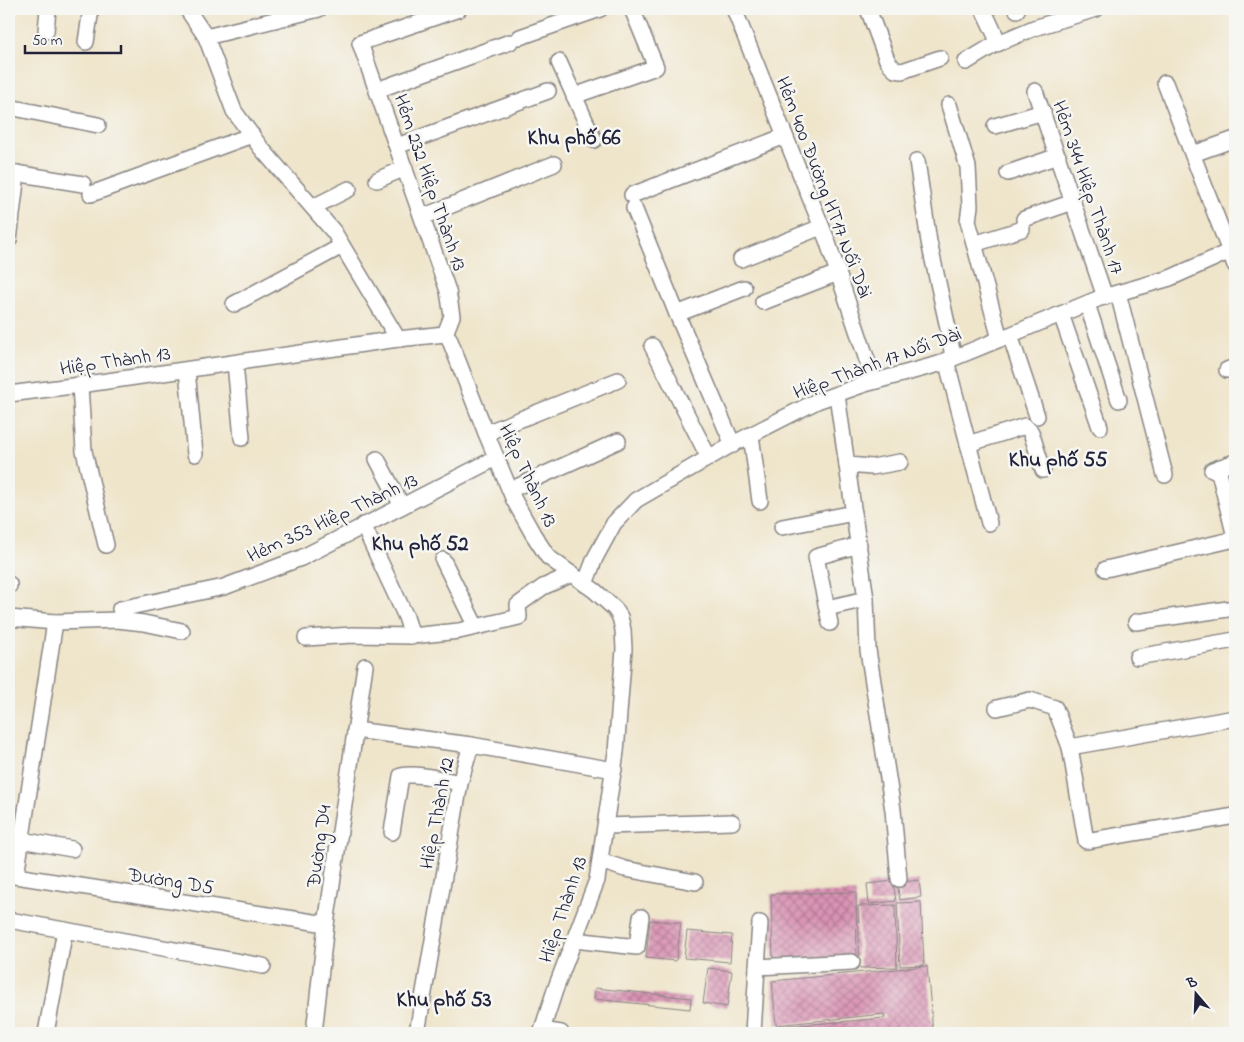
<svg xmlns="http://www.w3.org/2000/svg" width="1244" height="1042" font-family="'Indie Flower',sans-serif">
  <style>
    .building { fill: url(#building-cross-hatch) }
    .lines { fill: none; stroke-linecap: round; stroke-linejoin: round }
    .minor-casing { stroke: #888483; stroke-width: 18 }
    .minor { stroke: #fff; stroke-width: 15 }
    .labels { text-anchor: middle; stroke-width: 5; stroke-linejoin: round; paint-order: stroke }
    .street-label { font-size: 20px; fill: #22223b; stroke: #f6f6f2 }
    .neighbourhood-label { font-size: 21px; font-weight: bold; fill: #22223b; stroke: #f6f6f2 }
  </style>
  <defs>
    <pattern id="building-cross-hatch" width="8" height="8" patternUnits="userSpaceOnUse" patternTransform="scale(1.25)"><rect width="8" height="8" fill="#da93b4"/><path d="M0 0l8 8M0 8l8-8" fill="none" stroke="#b07894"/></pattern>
  </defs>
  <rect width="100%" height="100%" fill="#f6f6f2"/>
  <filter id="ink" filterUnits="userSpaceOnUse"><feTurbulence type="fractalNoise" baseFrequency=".02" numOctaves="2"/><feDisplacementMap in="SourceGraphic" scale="10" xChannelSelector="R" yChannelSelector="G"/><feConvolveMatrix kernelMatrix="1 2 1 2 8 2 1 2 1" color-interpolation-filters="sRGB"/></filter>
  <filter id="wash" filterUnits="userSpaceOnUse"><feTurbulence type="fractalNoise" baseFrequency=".0096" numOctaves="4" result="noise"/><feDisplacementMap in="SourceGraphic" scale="20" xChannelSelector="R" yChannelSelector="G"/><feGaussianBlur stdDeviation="1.12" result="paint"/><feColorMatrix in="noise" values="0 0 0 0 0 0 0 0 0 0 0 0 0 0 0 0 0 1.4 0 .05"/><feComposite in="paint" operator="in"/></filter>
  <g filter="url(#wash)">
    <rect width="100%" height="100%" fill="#efe5cb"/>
    <g id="blocks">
      <g class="building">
        <polygon points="919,880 921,897 900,900 897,883"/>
        <polygon points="893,881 896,901 869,904 867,884"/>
        <polygon points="856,892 857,957 773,959 771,894"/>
        <polygon points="921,902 924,965 900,966 897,903"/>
        <polygon points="895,905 897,967 860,968 858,906"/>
        <polygon points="650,920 681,923 676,961 646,958"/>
        <polygon points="687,931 732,935 730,962 684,958"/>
        <polygon points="927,966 933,1033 776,1033 776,1027 885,1018 884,1014 776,1025 772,981"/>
        <polygon points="708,968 732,971 727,1007 703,1003"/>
        <polygon points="595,988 691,998 690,1009 594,999"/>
      </g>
    </g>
  </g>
  <g filter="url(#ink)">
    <use href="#blocks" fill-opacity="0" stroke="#888483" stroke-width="1"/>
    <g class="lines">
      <g class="minor-casing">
        <g id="minor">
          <polyline points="187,9 206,37 234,111 261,148 334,232 398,339"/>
          <polyline points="734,9 827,240 874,381"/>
          <polyline points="868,9 887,60 895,70 902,71 940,58"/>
          <polyline points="983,9 999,43"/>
          <polyline points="1016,9 1017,10"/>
          <polyline points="46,31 48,9"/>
          <polyline points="206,37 319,9"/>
          <polyline points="520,37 600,9"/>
          <polyline points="86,42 91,9"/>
          <polyline points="559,62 594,140"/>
          <polyline points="966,62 994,45 1034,28 1096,9"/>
          <polyline points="1165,83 1235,265"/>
          <polyline points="377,90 510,42"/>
          <polyline points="1035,91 1105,297"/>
          <polyline points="574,96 656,67 632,9"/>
          <polyline points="949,105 968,167 970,206 968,221 1000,339"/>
          <polyline points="9,107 98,125"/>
          <polyline points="995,126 1043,112"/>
          <polyline points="397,146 548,91"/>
          <polyline points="1193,154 1235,139"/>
          <polyline points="917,161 929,242 948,328 953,357"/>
          <polyline points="9,172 83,184"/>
          <polyline points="1008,173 1058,156"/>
          <polyline points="377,180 405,168"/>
          <polyline points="91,194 252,135"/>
          <polyline points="632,195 785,136"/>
          <polyline points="313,207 349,189"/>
          <polyline points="634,208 677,314 733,445"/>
          <polyline points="422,217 554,164"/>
          <polyline points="1024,219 1073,202"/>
          <polyline points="9,240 17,173"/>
          <polyline points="974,244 1022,229"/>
          <polyline points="741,259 821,227"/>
          <polyline points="1118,293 1165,475"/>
          <polyline points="763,302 838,273"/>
          <polyline points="234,304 342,246"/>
          <polyline points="1087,304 1119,400"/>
          <polyline points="677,314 744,288"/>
          <polyline points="1061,314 1100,427"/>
          <polyline points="445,334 452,316 448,291 360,43 459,9"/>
          <polyline points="1010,335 1037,416"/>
          <polyline points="652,346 709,458"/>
          <polyline points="946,360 989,523"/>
          <polyline points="235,363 242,438"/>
          <polyline points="187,370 195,454"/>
          <polyline points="1227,370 1235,367"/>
          <polyline points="80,385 84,451 106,545"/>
          <polyline points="9,394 80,385 398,339 445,334 449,338 486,433 514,500 533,534 548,557 595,591 615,609 620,617 623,630 624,649 616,752 597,880 555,990 541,1033"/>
          <polyline points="837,395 866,599 868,650 893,810 899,879"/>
          <polyline points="486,433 618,380"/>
          <polyline points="751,435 760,501"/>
          <polyline points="968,444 1025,426 1031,432 1043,470"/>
          <polyline points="377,459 402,506"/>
          <polyline points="847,465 872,467 900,462"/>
          <polyline points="1218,468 1235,537"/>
          <polyline points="1212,470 1235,462"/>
          <polyline points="510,490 618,441"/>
          <polyline points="363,525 406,617 412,636"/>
          <polyline points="782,527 854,513"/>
          <polyline points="443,560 476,627"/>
          <polyline points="1106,569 1235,539"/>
          <polyline points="585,584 595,558 614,523 636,500 729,446 817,401 865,384 939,364 1100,298 1170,278 1235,249"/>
          <polyline points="9,586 9,584"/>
          <polyline points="827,608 866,599"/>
          <polyline points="120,609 224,587 301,558 496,458"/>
          <polyline points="9,618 55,622 117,620 144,623 182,631"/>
          <polyline points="1136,622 1235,608"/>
          <polyline points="830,623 816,557 859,545"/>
          <polyline points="306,638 353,635 412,636 459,631 519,617 518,605 543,587 572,574"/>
          <polyline points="1137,657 1235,640"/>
          <polyline points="997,708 1030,700 1055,708 1070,747 1235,718"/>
          <polyline points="355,730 471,745"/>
          <polyline points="1070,747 1086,841 1235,816"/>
          <polyline points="606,826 732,822"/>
          <path d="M392,832l9,-56c16,-4 43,4 59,7"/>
          <polyline points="21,840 72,849"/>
          <polyline points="600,861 625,869 695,882"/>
          <polyline points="9,875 326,924"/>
          <polyline points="16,876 55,622"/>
          <polyline points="9,920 263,966"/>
          <polyline points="574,940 637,947 641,917"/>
          <polyline points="757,967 760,923"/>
          <polyline points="542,1030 561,1033"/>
          <polyline points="46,1033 65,930"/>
          <polyline points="314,1033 326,924 365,666"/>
          <polyline points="417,1033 460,783 471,745 614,770"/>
          <polyline points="753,1033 757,967 852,962"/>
        </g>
      </g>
      <use href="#minor" class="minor"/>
    </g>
  </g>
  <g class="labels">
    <g class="street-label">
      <text transform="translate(431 182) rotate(71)" y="7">Hẻm 232 Hiệp Thành 13</text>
      <text transform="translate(825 187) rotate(69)" y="7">Hẻm 400 Đường HT17 Nối Dài</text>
      <text transform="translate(1089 187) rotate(71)" y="7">Hẻm 344 Hiệp Thành 17</text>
      <text transform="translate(115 360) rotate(-8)" y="7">Hiệp Thành 13</text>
      <text transform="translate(877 362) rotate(-20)" y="7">Hiệp Thành 17 Nối Dài</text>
      <text transform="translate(529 475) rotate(65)" y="7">Hiệp Thành 13</text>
      <text transform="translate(332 517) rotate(-25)" y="7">Hẻm 353 Hiệp Thành 13</text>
      <text transform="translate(436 813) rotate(-79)" y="7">Hiệp Thành 12</text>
      <text transform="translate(318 846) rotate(-82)" y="7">Đường D4</text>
      <text transform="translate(171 880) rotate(9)" y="7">Đường D5</text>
      <text transform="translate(562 909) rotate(-71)" y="7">Hiệp Thành 13</text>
    </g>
    <g class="neighbourhood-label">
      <text x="574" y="144">Khu phố 66</text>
      <text x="1058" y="466">Khu phố 55</text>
      <text x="420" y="550">Khu phố 52</text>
      <text x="444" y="1006">Khu phố 53</text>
    </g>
  </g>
  <rect width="1244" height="1042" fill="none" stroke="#f6f6f2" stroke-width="30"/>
  <g transform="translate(1196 994) rotate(341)" stroke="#f6f6f2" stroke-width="4" paint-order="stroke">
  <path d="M0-4L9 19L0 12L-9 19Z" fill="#22223b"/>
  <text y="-8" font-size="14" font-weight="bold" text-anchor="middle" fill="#22223b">B</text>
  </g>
  <path d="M25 45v8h96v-8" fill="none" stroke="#22223b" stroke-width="2.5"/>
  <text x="32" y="45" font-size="15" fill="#22223b" stroke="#f6f6f2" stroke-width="4" paint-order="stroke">50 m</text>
</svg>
